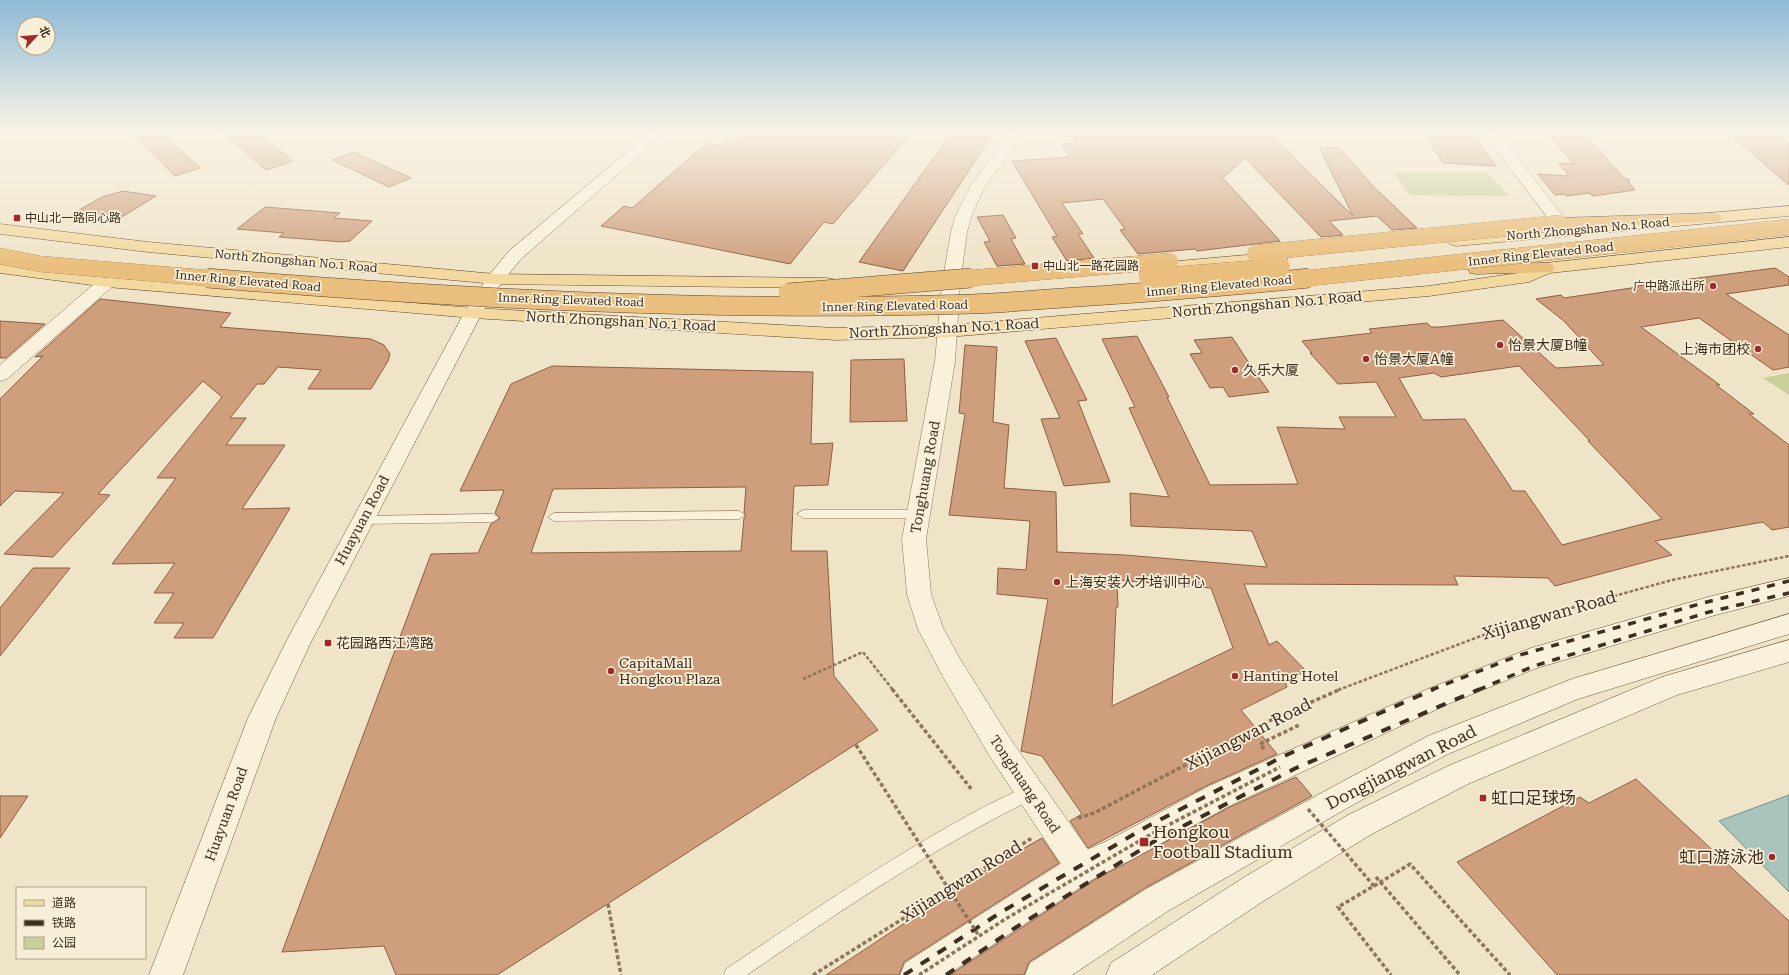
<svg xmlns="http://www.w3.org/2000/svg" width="1789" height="975" font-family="'Roboto Serif','Noto Sans SC',serif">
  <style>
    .green { fill: #c9cf9b }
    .water { fill: #a9c4bc; stroke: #6f938a }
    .building { fill: #cf9f7d; stroke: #8d5f41; fill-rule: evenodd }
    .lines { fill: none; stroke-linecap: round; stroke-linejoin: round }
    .service-casing { stroke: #8d765c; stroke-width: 1 }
    .minor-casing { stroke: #8d765c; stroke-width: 1 }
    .secondary-casing { stroke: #6f573f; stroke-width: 1 }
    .primary-casing { stroke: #5b4430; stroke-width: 1 }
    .trunk-casing { stroke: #5b4430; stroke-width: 1 }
    .path-far1 { stroke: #8d765c; stroke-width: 2.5; stroke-dasharray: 3.5 2; stroke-linecap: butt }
    .path { stroke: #8d765c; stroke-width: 3.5; stroke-dasharray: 4 2.5; stroke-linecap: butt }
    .service { fill: #faf1dc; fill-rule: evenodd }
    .minor { fill: #faf1dc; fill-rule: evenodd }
    .secondary { fill: #faf1dc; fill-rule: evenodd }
    .primary { fill: #f3d9a0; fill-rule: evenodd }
    .trunk { fill: #eabe7c; fill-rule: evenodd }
    .rail-far1 { stroke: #3d2e20; stroke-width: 3.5; stroke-dasharray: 8 8; stroke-linecap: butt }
    .rail { stroke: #3d2e20; stroke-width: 4; stroke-dasharray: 10 10; stroke-linecap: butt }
    .trunk-bridge-far1-casing { stroke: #5b4430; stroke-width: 16; stroke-linecap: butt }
    .trunk-bridge-casing { stroke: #5b4430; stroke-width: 20; stroke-linecap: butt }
    .path-bridge { stroke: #8d765c; stroke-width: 3.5; stroke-dasharray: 4 2.5; stroke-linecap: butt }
    .trunk-bridge-far1 { stroke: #eabe7c; stroke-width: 16 }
    .trunk-bridge { stroke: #eabe7c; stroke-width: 19 }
    .poi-dot { fill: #9e2a2b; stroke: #f7eed8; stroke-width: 1.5 }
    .labels { text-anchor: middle; stroke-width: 3.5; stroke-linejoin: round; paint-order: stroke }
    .far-poi-label { font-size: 12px; fill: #3d2e20; stroke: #f7eed8; text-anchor: start }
    .far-street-label { font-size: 12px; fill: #3d2e20; stroke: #f7eed8 }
    .street-label { font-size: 14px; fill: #3d2e20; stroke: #f7eed8 }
    .poi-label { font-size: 14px; fill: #3d2e20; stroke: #f7eed8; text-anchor: start }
    .near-street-label { font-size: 17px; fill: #3d2e20; stroke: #f7eed8 }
    .near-poi-label { font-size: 17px; fill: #3d2e20; stroke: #f7eed8; text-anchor: start }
  </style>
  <rect width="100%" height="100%" fill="#f0e4c8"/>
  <g class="green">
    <polygon points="1393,172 1487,172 1509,196 1410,195"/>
    <polygon points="1789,373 1789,395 1763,378"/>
  </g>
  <polygon class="water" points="1789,795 1789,892 1719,821"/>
  <g class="building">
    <polygon points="130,132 161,132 200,168 175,176"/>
    <polygon points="222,132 257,132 293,161 266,170"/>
    <polygon points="747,132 912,132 833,224 824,222 790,264 601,226 624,206 632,208 707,143 722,145 726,142 734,143"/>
    <polygon points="952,132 994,132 903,271 859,262"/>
    <polygon points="1069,132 1241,132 1241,135 1269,133 1353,216 1319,147 1339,148 1373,186 1417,228 1392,230 1377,216 1329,221 1343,235 1321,237 1245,158 1223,178 1280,241 1197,251 1195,249 1138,254 1120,230 1125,229 1103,199 1062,203 1083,234 1078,234 1094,258 1067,261 1052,237 1057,236 1012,161 1070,157 1061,144 1077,143"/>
    <polygon points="1423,132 1471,132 1496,166 1443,163"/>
    <polygon points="1546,132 1582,132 1625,179 1629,179 1629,183 1635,190 1593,196 1589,193 1567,196 1564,194 1555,195 1538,174 1569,176 1559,163 1574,164"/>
    <polygon points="1727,132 1778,134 1789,144 1789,185"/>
    <polygon points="354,152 411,178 389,187 332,160"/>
    <polygon points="123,191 156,196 122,217 79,210 102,197"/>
    <polygon points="265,207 340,213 334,218 372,221 350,241 342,242 279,237 284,233 237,229"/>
    <polygon points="1003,215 1016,238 1011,239 1025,264 997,266 984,242 990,241 977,217"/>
    <path d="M1775,268l14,9v8l-63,9 63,41v32l-16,3 -74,-52 -58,9 79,58h-4l38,29h-5l40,31v82l-17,3 -9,-8 -108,19 17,14 -117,31 -7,-8 -94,-2 4,9 -214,-1 25,61 8,-4 29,30 -21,10 2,6 -46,23 36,44 -69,31 -120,63 -18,-27 12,-7 -40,-58 -21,-5 27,-152 -51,-5 1,-26 28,2 4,-49 -81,-6 16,-101 -6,-1 6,-68 32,2 -4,75 16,3 -5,63 52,4 1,60 68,3 142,12 -15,-36 -121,-5 -1,-33 39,4 -40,-89 6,-1 -33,-68 35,-3 32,61h-2l43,88 88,-1 -21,-57 68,2 -6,-12h57l-20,-35 -38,2 -28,-31h2l-10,-12 70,-8 -3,-4 58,-6 4,4h9l63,-7 53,48 48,-3 -40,-44 -28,-22 25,-4 3,3 74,-11 -1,-1zM1519,366l71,75h-2l74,78 -100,26 -37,-54h-12l-48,-72 -42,1 -24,-42 35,-5 7,4zM1117,580l94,8 22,60 -121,58 4,-99h2z"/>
    <polygon points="100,299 231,313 220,327 371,339 384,345 390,354 388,361 371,389 308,389 321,370 278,367 264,384 257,384 230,418 246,418 226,445 285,445 242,509 290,508 213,638 174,638 184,623 154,623 174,593 154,593 175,563 112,564 176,478 157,478 222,397 203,381 98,494 110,495 53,557 4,554 64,493 15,491 0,506 0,399 43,356 35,357"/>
    <polygon points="0,321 45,324 6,358 0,358"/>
    <polygon points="1232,337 1255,372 1269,392 1229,397 1223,387 1210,388 1190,354 1202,353 1194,340"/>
    <polygon points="1056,338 1087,400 1078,401 1110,482 1064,486 1041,419 1060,418 1025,341"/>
    <polygon points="904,359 907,421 850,422 851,360"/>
    <path d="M552,366l261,6 -2,72 22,-1 -5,42 -34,1 -3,65h36l7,125 44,54 -381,245h-101l-12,-29 -102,6 149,-398 47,-1 13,-29 9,-6 -5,-5 9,-23 -44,1 51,-107zM746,487l-2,26 2,2 -2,3 -3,33 -210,2 22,-64z"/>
    <polygon points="33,568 70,568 0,656 0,608"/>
    <polygon points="1296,777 1312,796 1145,888 1029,962 1024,975 950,975 1094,880 1230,807"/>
    <polygon points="1636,779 1789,921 1789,975 1557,975 1457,862 1580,797 1589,803"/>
    <polygon points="0,796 28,796 0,838"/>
    <polygon points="1042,838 1059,863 904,962 899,975 826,975 979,874"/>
  </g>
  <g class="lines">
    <g class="service-casing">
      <g id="service">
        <polygon points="803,510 918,510 924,514 918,518 803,518 797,514"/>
        <polygon points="739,511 745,515 739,519 554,521 548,517 554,513"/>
        <polygon points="493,514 499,518 493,522 362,524 358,523 356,520 358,517 362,516"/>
        <path d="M1030,786l5,2 2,5 -2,5c-102,50 -195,113 -288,177h-23l2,-6c67,-45 134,-91 204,-132 32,-18 65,-38 100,-51z"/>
      </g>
    </g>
    <g class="minor-casing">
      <g id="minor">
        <polygon points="1011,132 1025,132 985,186 971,217 967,232 960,284 955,361 926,539 931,594 943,628 960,659 1009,737 1093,857 1097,868 1093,879 1082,883 1071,879 989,755 942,675 918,629 907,594 902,539 935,361 942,284 951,232 955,217 971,185"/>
        <polygon points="1483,132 1497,132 1566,220 1568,223 1566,226 1554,226"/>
        <polygon points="107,277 113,278 116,282 113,286 7,379 0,381 0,365 101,278"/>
      </g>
    </g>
    <g class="secondary-casing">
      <g id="secondary">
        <polygon points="651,132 666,132 521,259 502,282 482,313 309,646 276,718 183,975 149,975 248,718 288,638 464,313 489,275 509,251"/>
        <polygon points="1789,578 1789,596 1712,616 1537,668 1448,704 1229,806 1131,860 1093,879 947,975 900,975 905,963 1071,857 1109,840 1209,786 1430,688 1531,648 1712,596"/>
        <polygon points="1789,614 1789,634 1578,699 1448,754 1356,803 1168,911 1072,975 1025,975 1030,963 1146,889 1336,785 1428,736 1572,679"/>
        <polygon points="1789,640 1789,662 1677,695 1468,784 1370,835 1265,900 1152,975 1106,975 1111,963 1243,878 1348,815 1448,766 1662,677"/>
      </g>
    </g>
    <g class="primary-casing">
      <g id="primary">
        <polygon points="1789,206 1789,216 1456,246 1450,244 1448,241 1450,238 1456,236"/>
        <polygon points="0,224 148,242 495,274 827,278 833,279 836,283 833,287 827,288 495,284 148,252 0,234"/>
        <polygon points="1789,237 1789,247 1550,273 1529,282 1429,296 948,337 836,340 473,318 107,287 0,273 0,263 107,277 473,308 836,328 948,325 1429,286 1525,272 1546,263"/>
        <polygon points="1280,252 1286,253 1288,257 1286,261 1145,274 1139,273 1137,269 1139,265 1145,264"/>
      </g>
    </g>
    <g class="trunk-casing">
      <g id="trunk">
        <polygon points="1714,213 1720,215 1722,218 1720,221 1560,228 1554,226 1552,223 1554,220 1560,218"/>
        <polygon points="1546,263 1552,264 1554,268 1552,272 1476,274 1470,273 1468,269 1470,265 1476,264"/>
      </g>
    </g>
    <g class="path-far1">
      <polyline points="803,679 863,652 893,690"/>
      <polyline points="1338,690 1510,625 1672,580 1789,556"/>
    </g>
    <g class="path">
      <polyline points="892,689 972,790"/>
      <polyline points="1264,749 1260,744 1299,725"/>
      <polyline points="1078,818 1094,813 1273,719 1341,689"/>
      <polyline points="1376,877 1460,975"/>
      <polyline points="608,904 621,975"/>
      <polyline points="813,975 1032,838"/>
    </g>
    <use href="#service" class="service"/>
    <use href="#minor" class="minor"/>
    <use href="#secondary" class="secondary"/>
    <use href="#primary" class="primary"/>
    <use href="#trunk" class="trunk"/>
    <g class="rail-far1">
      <polyline points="1431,690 1520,655 1703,603 1789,581"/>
      <polyline points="1478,690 1534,666 1709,612 1789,593"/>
    </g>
    <g class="rail">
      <polyline points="904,975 1003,911 1148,826 1284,756 1434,689"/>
      <polyline points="946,975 1015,928 1158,839 1296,768 1480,689"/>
    </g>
    <g class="trunk-bridge-far1-casing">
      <g id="trunk-bridge-far1">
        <polyline points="1255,253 1560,223"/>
        <polyline points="0,256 41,264 219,279"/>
        <polyline points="1147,277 1282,266"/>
        <polyline points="959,279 1170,261"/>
        <polyline points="1300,279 1789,227"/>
      </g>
    </g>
    <g class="trunk-bridge-casing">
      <g id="trunk-bridge">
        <path d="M207,278c254,21 510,34 765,26 35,-1 70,-5 105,-7 78,-5 155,-11 232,-19"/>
        <polyline points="788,293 971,278"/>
      </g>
    </g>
    <g class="path-bridge">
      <polyline points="856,745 979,936"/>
      <polyline points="1308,809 1374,886 1338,907 1391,975"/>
      <polyline points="1374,886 1410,864 1510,975"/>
      <polyline points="919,975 1007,918 1153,833 1280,767"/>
    </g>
    <use href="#trunk-bridge-far1" class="trunk-bridge-far1"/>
    <use href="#trunk-bridge" class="trunk-bridge"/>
  </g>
  <linearGradient id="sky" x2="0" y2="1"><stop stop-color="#8fbad6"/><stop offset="0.49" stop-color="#f8f3e6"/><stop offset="1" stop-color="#f8f3e6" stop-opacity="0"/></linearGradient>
  <rect width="1789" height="268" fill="url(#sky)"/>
  <g class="poi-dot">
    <rect x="13" y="214" width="8" height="8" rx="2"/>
    <rect x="1031" y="262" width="8" height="8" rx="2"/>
    <circle cx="1713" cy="286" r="4"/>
    <circle cx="1500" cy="345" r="4"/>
    <circle cx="1758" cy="349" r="4"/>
    <circle cx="1366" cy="359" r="4"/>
    <circle cx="1235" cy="370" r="4"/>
    <circle cx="1057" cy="582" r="4"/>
    <rect x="324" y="639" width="8" height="8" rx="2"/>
    <circle cx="611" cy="671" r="4"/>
    <circle cx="1235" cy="676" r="4"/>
    <rect x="1479" y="794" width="8" height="8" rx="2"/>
    <rect x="1139" y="837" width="10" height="10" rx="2"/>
    <circle cx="1772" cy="857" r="4"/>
  </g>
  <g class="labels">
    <g class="far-poi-label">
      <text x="25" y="222">中山北一路同心路</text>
      <text x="1043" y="270">中山北一路花园路</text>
      <text x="1705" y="290" text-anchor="end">广中路派出所</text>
    </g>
    <g class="far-street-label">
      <text transform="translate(1588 229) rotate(-5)" y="4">North Zhongshan No.1 Road</text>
      <text transform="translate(1541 254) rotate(-6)" y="4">Inner Ring Elevated Road</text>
      <text transform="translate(296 261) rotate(5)" y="4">North Zhongshan No.1 Road</text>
      <text transform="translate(248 281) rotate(5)" y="4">Inner Ring Elevated Road</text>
      <text transform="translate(1219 286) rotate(-5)" y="4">Inner Ring Elevated Road</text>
      <text transform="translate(571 300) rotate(2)" y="4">Inner Ring Elevated Road</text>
      <text transform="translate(895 306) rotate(-1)" y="4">Inner Ring Elevated Road</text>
    </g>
    <g class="street-label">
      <text transform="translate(1267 304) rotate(-5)" y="5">North Zhongshan No.1 Road</text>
      <text transform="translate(621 321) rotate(3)" y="5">North Zhongshan No.1 Road</text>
      <text transform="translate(944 328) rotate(-3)" y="5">North Zhongshan No.1 Road</text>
      <text transform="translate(925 477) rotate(-80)" y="5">Tonghuang Road</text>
      <text transform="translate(362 520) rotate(-62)" y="5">Huayuan Road</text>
      <text transform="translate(1025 784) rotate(56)" y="5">Tonghuang Road</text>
      <text transform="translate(226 814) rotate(-70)" y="5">Huayuan Road</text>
    </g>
    <g class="poi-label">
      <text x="1508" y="350">怡景大厦B幢</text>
      <text x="1750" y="354" text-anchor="end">上海市团校</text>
      <text x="1374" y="364">怡景大厦A幢</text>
      <text x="1243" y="375">久乐大厦</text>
      <text x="1065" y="587">上海安装人才培训中心</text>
      <text x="336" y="648">花园路西江湾路</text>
      <text x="619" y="668">CapitaMall<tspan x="619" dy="16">Hongkou Plaza</tspan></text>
      <text x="1243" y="681">Hanting Hotel</text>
    </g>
    <g class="near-street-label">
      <text transform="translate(1549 615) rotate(-16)" y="6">Xijiangwan Road</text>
      <text transform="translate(1248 734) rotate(-27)" y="6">Xijiangwan Road</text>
      <text transform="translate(1401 767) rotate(-27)" y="6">Dongjiangwan Road</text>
      <text transform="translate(961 881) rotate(-32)" y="6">Xijiangwan Road</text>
    </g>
    <g class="near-poi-label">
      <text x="1491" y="804">虹口足球场</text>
      <text x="1153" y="838">Hongkou<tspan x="1153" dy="20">Football Stadium</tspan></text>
      <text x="1764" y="863" text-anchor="end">虹口游泳池</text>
    </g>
  </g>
  <rect x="16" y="887" width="130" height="72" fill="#f7eed8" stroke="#ada18e"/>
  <rect x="24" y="900" width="20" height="6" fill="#f3d9a0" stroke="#ada18e"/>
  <text x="52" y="907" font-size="12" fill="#3d2e20">道路</text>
  <rect x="24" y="920" width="20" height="6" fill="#3d2e20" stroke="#ada18e"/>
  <text x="52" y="927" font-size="12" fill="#3d2e20">铁路</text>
  <rect x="24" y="937" width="20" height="12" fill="#c9cf9b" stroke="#ada18e"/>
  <text x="52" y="947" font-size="12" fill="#3d2e20">公园</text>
  <g transform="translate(36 36) rotate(64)"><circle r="19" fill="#f7eed8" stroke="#ada18e"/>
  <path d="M0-3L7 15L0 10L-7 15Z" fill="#9e2a2b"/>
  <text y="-6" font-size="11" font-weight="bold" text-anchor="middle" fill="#3d2e20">北</text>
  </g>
</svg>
